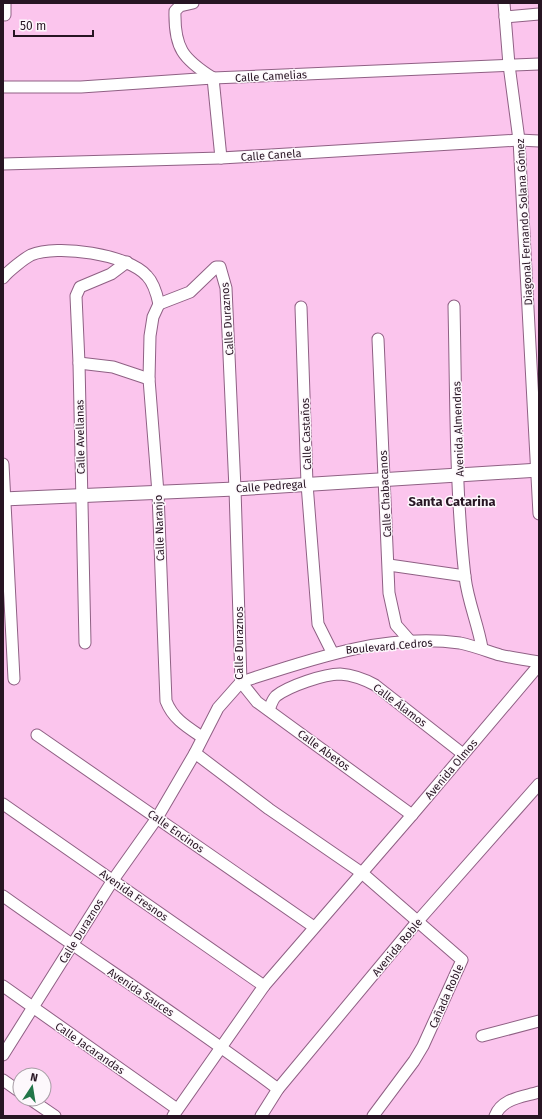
<svg xmlns="http://www.w3.org/2000/svg" width="542" height="1119" font-family="'Fira Sans',sans-serif">
  <style>
    .lines { fill: none; stroke-linecap: round; stroke-linejoin: round }
    .minor-casing { stroke: #8f6084; stroke-width: 13 }
    .tertiary-casing { stroke: #8f6084; stroke-width: 15 }
    .minor { stroke: #fff; stroke-width: 11 }
    .tertiary { stroke: #fff; stroke-width: 13 }
    .labels { text-anchor: middle; stroke-width: 3; stroke-linejoin: round; paint-order: stroke }
    .street-label { font-size: 11px; fill: #271523; stroke: #fdf8fc }
    .quarter-label { font-size: 13px; font-weight: bold; fill: #271523; stroke: #fdf8fc }
  </style>
  <rect width="100%" height="100%" fill="#fbc5ed"/>
  <g class="lines">
    <g class="minor-casing">
      <g id="minor">
        <polyline points="5,3 5,15"/>
        <path d="M193,3l-13,3 -5,5c-1,37 8,48 38,67"/>
        <polyline points="504,3 509,65 519,140 539,514"/>
        <polyline points="505,17 539,14"/>
        <polyline points="213,78 221,158"/>
        <polyline points="3,87 81,87 213,78 539,64"/>
        <polyline points="3,164 221,158 519,140 539,141"/>
        <path d="M3,278c4,-6 22,-20 28,-23 26,-11 97,-1 116,21 7,7 10,19 12,28"/>
        <path d="M159,304l-6,13 -3,19 -1,43 9,114 8,208c7,18 21,26 36,36"/>
        <path d="M454,306c2,90 1,182 11,271 3,25 13,47 17,71"/>
        <polyline points="301,307 307,484 318,624 332,652"/>
        <polyline points="378,339 389,593 396,625 411,642"/>
        <polyline points="79,363 113,367 149,379"/>
        <polyline points="3,464 14,679"/>
        <polyline points="389,565 465,576"/>
        <polyline points="85,643 79,363 76,296 80,287 111,274 127,262"/>
        <path d="M241,682c71,-23 143,-49 219,-39 14,3 27,8 40,12 13,3 26,5 39,7"/>
        <polyline points="241,682 257,702 412,815"/>
        <path d="M269,710c2,-5 3,-10 7,-14 13,-10 48,-22 64,-22 13,1 24,5 35,11l88,69"/>
        <polyline points="37,735 314,927"/>
        <polyline points="195,753 269,809 362,873 462,960 423,1046 414,1061 373,1116"/>
        <polyline points="3,804 264,986"/>
        <path d="M3,896c91,65 186,126 275,193"/>
        <polyline points="3,986 177,1109"/>
        <polyline points="482,1036 539,1021"/>
        <polyline points="3,1055 113,880 157,818 195,753 218,708 241,682 235,489 226,288 220,267 216,267 190,292 159,304"/>
        <polyline points="3,1080 20,1092"/>
        <polyline points="30,1099 55,1116"/>
        <polyline points="173,1116 264,986 412,815 539,665"/>
        <polyline points="261,1116 278,1089 417,922 539,784"/>
        <path d="M495,1116c7,-18 28,-19 44,-24"/>
      </g>
    </g>
    <g class="tertiary-casing">
      <polyline id="tertiary" points="3,499 235,489 539,470"/>
    </g>
    <use href="#minor" class="minor"/>
    <use href="#tertiary" class="tertiary"/>
  </g>
  <g class="labels">
    <g class="street-label">
      <text transform="translate(271 76) rotate(-3)" y="4">Calle Camelias</text>
      <text transform="translate(271 155) rotate(-4)" y="4">Calle Canela</text>
      <text transform="translate(524 222) rotate(-93)" y="4">Diagonal Fernando Solana Gómez</text>
      <text transform="translate(227 319) rotate(-94)" y="4">Calle Duraznos</text>
      <text transform="translate(458 429) rotate(-92)" y="4">Avenida Almendras</text>
      <text transform="translate(306 434) rotate(-92)" y="4">Calle Castaños</text>
      <text transform="translate(80 437) rotate(-91)" y="4">Calle Avellanas</text>
      <text transform="translate(271 486) rotate(-4)" y="4">Calle Pedregal</text>
      <text transform="translate(385 494) rotate(-93)" y="4">Calle Chabacanos</text>
      <text transform="translate(159 528) rotate(-92)" y="4">Calle Naranjo</text>
      <text transform="translate(239 643) rotate(-90)" y="4">Calle Duraznos</text>
      <text transform="translate(389 646) rotate(-5)" y="4">Boulevard Cedros</text>
      <text transform="translate(400 705) rotate(37)" y="4">Calle Álamos</text>
      <text transform="translate(324 750) rotate(36)" y="4">Calle Abetos</text>
      <text transform="translate(451 769) rotate(-50)" y="4">Avenida Olmos</text>
      <text transform="translate(176 831) rotate(35)" y="4">Calle Encinos</text>
      <text transform="translate(134 895) rotate(35)" y="4">Avenida Fresnos</text>
      <text transform="translate(81 931) rotate(-58)" y="4">Calle Duraznos</text>
      <text transform="translate(397 947) rotate(-50)" y="4">Avenida Roble</text>
      <text transform="translate(141 992) rotate(34)" y="4">Avenida Sauces</text>
      <text transform="translate(446 996) rotate(-66)" y="4">Cañada Roble</text>
      <text transform="translate(90 1048) rotate(35)" y="4">Calle Jacarandas</text>
    </g>
    <g class="quarter-label">
      <text x="452" y="506">Santa Catarina</text>
    </g>
  </g>
  <rect width="542" height="1119" fill="none" stroke="#271523" stroke-width="8"/>
  <g transform="translate(32 1087) rotate(12)"><circle r="19" fill="#fdf8fc" stroke="#a79da5"/>
  <path d="M0-3L7 15L0 10L-7 15Z" fill="#227649"/>
  <text y="-6" font-size="11" font-weight="bold" text-anchor="middle" fill="#271523">N</text>
  </g>
  <path d="M14 30v6h79v-6" fill="none" stroke="#271523" stroke-width="2"/>
  <text x="20" y="30" font-size="12" fill="#271523" stroke="#fdf8fc" stroke-width="3" paint-order="stroke">50 m</text>
</svg>
